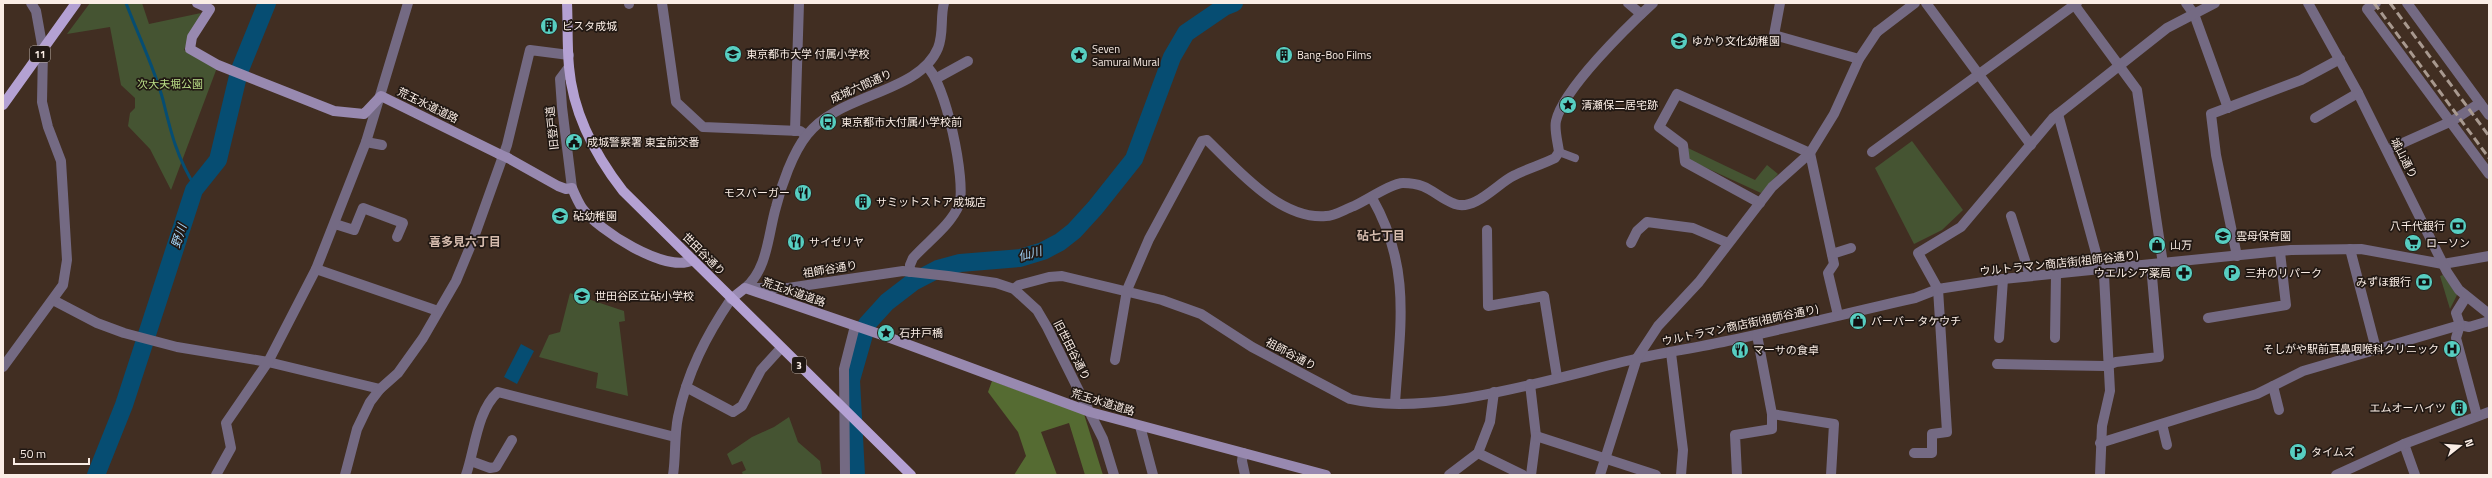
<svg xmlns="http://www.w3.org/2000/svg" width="2492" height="478" font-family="'Titillium Web','Noto Sans JP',sans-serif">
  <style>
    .green { fill: #455432 }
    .forest { fill: #556b32 }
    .water { fill: #064d72 }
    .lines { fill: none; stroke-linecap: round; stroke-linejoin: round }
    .stream { stroke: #064d72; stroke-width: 3 }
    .river { stroke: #064d72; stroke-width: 18 }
    .pedestrian { stroke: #746a83; stroke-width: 8 }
    .minor { stroke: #746a83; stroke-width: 10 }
    .tertiary { stroke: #746a83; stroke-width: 10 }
    .secondary { stroke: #9889b0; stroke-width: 10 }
    .primary { stroke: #b4a1d3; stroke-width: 10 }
    .rail { stroke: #a8998f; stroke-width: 3; stroke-dasharray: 8 4; stroke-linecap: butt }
    .secondary-bridge { stroke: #9889b0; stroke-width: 10 }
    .labels { text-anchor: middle; stroke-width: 3.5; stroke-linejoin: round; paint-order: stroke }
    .shield { fill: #211813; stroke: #b9ada6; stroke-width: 1 }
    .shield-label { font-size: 10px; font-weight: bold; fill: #faede5 }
    .poi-label { font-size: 11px; fill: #faede5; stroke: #211813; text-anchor: start }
    .park-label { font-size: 11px; fill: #b8dc86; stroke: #211813 }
    .street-label { font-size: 11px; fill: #faede5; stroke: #211813 }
    .water-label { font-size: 12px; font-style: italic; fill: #a2d3f6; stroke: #211813 }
    .neighbourhood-label { font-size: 12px; font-weight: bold; fill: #d5bbad; stroke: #211813 }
  </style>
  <rect width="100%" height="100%" fill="#412e22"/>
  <g class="green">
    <polygon points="90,3 142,3 149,24 201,13 184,50 218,65 171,190 150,149 128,126 130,113 135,108 135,98 121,85 110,27 67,34"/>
    <polygon points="1912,141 1963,210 1942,230 1914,244 1875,168"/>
    <polygon points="1688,148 1755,180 1767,165 1778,174 1761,193 1689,160"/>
    <polygon points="2443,275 2457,295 2450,309 2440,276"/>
    <polygon points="570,293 624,311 625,321 619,322 628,396 596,388 598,373 539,357 549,335 560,332"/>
    <polygon points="789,417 798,442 820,461 822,475 743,475 742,472 746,470 742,461 732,465 727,454 752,437 774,427"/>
  </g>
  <polygon class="forest" points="992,381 1084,414 1103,475 1085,475 1069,423 1041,432 1057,475 1014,475 1026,456 1018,432 988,392"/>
  <polygon class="water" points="521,344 534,351 517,384 504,377"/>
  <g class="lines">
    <path class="stream" d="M126,3c12,32 28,64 37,97 8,33 14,58 33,88"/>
    <g class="river">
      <polyline points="96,475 124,405 194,190 218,160 239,72 267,3"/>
      <polyline points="856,475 851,380 867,324 887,302 913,282 938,269 960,263 1020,258 1043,251 1060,242 1074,231 1095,208 1134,159 1172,57 1186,33 1224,7 1234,3"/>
    </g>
    <polyline class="pedestrian" points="1559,152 1575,158"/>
    <g class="minor">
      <polyline points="629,3 629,4"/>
      <polyline points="662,3 676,102 703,127 800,131 806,135"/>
      <polyline points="1628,3 1641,14"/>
      <polyline points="1780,3 1774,35 1859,59"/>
      <polyline points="1926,3 2031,145"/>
      <polyline points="2073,3 2137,90 2163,264"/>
      <polyline points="2186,3 2194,14 2228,108"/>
      <polyline points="2376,3 2367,9 2489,174"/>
      <polyline points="2407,3 2489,115"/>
      <polyline points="569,67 560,79 562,107 572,188"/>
      <polyline points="937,78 968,61"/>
      <polyline points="2058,114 2099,264 2104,275 2110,391 2102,426 2100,475"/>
      <polyline points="2315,118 2358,93"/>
      <polyline points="795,131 799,3"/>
      <polyline points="366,142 382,145"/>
      <polyline points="2387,150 2452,121 2480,103"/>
      <polyline points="1872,152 2077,3"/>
      <path d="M1372,198c40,70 28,128 23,205"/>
      <polyline points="1760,203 1685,162 1683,145 1659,127 1677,94 1810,153 1834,264 1828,273 1838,315"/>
      <polyline points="2011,216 2030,276"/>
      <polyline points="335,224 354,230 363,208 403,223 397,237"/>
      <polyline points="1487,230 1488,306 1544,296 1557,377"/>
      <polyline points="1631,243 1637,231 1647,222 1693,228 1728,243"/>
      <polyline points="2350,249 2376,349"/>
      <polyline points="1832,254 1851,248"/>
      <polyline points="2237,256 2216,155 2211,114 2301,80 2340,59"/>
      <polyline points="316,269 438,311"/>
      <path d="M1014,289l5,-4 30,-8 13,-1 100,24 39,14 51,33 98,52c82,19 203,-21 285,-40 30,-7 61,-11 92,-18 62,-13 125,-29 188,-43l23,-9 65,-10 288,-29 70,-1 82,15 46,-8"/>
      <polyline points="2466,297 2456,313 2460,325 2469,327 2489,321"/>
      <polyline points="53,300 97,323 124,333 177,347 268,362 380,389"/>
      <polyline points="2208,318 2286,305 2280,252"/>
      <polyline points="2460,325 2456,338 2477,416"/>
      <polyline points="1757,335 1772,414 1834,424 1831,475"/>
      <polyline points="1999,338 2003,279"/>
      <polyline points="2055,338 2056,274"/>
      <polyline points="1671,353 1683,450 1681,475"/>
      <path d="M1115,360l12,-70 22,-51 53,-98 5,-1c30,29 73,80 119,76 9,0 19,-7 28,-10 13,-6 38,-23 49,-23 27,0 31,13 52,21 20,7 42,-20 58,-28 13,-7 28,-11 42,-18l4,-6c-1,-9 -5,-22 -3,-31 7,-32 72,-95 97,-118"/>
      <polyline points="1997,364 2105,366 2116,362 2159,357 2151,265"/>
      <polyline points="3,367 63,285 67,260 61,161 48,127 42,102 43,50 36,11 31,3"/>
      <polyline points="1530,384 1536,436 1531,475"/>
      <polyline points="2273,386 2279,410"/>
      <polyline points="686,387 733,412 742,406 761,370 781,348"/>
      <polyline points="2162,424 2167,445"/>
      <polyline points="1140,426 1153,475"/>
      <polyline points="1536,436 1656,475"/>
      <polyline points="2100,443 2257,394 2303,371 2460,325"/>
      <polyline points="2404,444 2415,475"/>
      <polyline points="1243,453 1242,461 1245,475"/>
      <polyline points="1478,453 1523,475"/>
      <polyline points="1914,453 1932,453 1932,434 1947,432 1938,289 1918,253 1961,227 2053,118 2167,28 2215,3"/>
      <polyline points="471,461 490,468 496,467 512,440"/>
      <polyline points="216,475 231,448 226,423 268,362 316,269 366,142 408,3"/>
      <polyline points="345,475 357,429 370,402 380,389 398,373 423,338 456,281 473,240 507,145 530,50 569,55"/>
      <path d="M466,475c9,-26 11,-64 32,-83l177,45"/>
      <path d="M673,475c3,-19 1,-38 5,-58 9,-44 28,-81 53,-118"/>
      <polyline points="845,475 844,369 855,326"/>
      <polyline points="1449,475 1478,453 1490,422 1494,392"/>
      <polyline points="1600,475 1637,358 1658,326 1699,282 1772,187 1810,153 1834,114 1859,59 1877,32"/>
      <polyline points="1737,475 1735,435 1772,429 1772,414"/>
      <polyline points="2336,475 2404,444 2489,412"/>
    </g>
    <g class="tertiary">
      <polyline points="2308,3 2358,93 2447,272 2459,290 2489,314"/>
      <polyline points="1877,32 1915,3"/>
      <path d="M910,272v-7l3,-7c15,-17 37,-32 46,-53 8,-22 -14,-126 -33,-139"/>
      <path d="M745,288c23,-19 23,-54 31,-81 5,-21 17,-55 31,-72 32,-42 112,-41 131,-87 6,-15 2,-30 6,-45"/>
      <polyline points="747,288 788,288 903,271 948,276 996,283 1014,289 1037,310 1047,327 1103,439 1114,475"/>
    </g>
    <g class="secondary">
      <polyline points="197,3 210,9 192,37 190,49 218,65 334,111 364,114 381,96 499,154"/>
      <path d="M508,158l50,28 8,3 6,-1c3,7 6,14 10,20 16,22 84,66 111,52"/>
      <polyline points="731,299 745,288 885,336 1090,412 1326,475"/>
    </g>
    <g class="primary">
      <path d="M567,3c1,21 0,43 2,64 4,47 26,88 54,124l288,284"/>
      <polyline points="3,105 76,3"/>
    </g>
    <g class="rail">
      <polyline points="2374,3 2489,158"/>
      <polyline points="2390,3 2489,136"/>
    </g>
    <polyline class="secondary-bridge" points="499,154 508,158"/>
  </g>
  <defs>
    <g id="building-disc" transform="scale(0.9)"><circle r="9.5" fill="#57cec1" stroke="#211813"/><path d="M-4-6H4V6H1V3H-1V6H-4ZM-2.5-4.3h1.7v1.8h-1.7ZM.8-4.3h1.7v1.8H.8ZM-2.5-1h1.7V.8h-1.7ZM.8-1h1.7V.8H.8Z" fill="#111"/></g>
    <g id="school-disc" transform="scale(0.9)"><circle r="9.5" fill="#57cec1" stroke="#211813"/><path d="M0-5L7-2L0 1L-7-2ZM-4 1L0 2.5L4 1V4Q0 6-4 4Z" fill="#111"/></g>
    <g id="sight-disc" transform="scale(0.9)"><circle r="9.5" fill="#57cec1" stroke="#211813"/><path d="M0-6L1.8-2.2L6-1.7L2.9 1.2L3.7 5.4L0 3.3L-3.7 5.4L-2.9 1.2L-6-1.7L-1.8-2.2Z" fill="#111"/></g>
    <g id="bus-disc" transform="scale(0.9)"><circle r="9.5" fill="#57cec1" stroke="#211813"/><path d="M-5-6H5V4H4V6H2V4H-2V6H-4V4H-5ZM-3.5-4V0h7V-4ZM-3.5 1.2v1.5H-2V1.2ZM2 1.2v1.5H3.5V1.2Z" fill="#111"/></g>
    <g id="civic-disc" transform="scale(0.9)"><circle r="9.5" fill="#57cec1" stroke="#211813"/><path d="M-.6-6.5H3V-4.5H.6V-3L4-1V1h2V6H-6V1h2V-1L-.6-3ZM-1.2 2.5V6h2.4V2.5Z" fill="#111"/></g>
    <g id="restaurant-disc" transform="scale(0.9)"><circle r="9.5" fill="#57cec1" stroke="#211813"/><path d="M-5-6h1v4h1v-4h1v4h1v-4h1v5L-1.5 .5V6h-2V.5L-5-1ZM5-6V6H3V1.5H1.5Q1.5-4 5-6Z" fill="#111"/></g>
    <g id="bank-disc" transform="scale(0.9)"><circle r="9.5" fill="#57cec1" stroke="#211813"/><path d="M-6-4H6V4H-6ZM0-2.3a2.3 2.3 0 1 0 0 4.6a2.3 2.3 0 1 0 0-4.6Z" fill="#111"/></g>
    <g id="supermarket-disc" transform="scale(0.9)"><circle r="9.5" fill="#57cec1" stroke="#211813"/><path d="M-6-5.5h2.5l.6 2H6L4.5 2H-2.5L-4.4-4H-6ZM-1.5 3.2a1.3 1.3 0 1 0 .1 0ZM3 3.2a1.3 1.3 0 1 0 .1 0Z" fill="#111"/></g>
    <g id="shop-disc" transform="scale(0.9)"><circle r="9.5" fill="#57cec1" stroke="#211813"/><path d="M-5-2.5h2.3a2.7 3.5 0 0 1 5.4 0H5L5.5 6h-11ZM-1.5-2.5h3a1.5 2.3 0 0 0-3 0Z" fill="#111"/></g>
    <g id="pharmacy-disc" transform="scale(0.9)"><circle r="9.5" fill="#57cec1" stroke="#211813"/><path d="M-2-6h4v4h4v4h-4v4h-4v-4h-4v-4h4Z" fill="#111"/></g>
    <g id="parking-disc" transform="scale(0.9)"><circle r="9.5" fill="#57cec1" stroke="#211813"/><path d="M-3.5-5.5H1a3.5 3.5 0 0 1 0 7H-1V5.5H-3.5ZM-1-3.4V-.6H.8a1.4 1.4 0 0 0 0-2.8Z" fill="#111"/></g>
    <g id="hospital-disc" transform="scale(0.9)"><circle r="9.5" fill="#57cec1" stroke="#211813"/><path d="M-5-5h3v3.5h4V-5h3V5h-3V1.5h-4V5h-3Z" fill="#111"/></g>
  </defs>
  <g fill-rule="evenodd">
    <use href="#building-disc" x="549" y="26"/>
    <use href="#school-disc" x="1679" y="41"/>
    <use href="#school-disc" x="733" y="54"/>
    <use href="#sight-disc" x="1079" y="55"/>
    <use href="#building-disc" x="1284" y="55"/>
    <use href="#sight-disc" x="1568" y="105"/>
    <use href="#bus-disc" x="828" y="122"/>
    <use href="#civic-disc" x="574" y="142"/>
    <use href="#restaurant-disc" x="803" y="193"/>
    <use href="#building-disc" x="863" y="202"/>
    <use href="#school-disc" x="560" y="216"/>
    <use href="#bank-disc" x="2458" y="226"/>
    <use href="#school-disc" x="2223" y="236"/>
    <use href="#restaurant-disc" x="796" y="242"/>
    <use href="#supermarket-disc" x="2413" y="243"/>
    <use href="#shop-disc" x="2157" y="245"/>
    <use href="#pharmacy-disc" x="2184" y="273"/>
    <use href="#parking-disc" x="2232" y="273"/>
    <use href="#bank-disc" x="2424" y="282"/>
    <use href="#school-disc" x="582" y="296"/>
    <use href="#shop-disc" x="1858" y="321"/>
    <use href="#sight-disc" x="886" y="333"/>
    <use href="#hospital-disc" x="2452" y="349"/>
    <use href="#restaurant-disc" x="1740" y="350"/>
    <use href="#building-disc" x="2459" y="408"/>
    <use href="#parking-disc" x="2298" y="452"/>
  </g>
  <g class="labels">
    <g class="shield">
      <rect x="30" y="46" width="20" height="16" rx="3"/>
      <rect x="792" y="357" width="14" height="16" rx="3"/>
    </g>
    <g class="shield-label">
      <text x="40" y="58">11</text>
      <text x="799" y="369">3</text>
    </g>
    <g class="poi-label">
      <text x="562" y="30">ビスタ成城</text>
      <text x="1692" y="45">ゆかり文化幼稚園</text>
      <text x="1092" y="53">Seven<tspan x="1092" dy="13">Samurai Mural</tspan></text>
      <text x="746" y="58">東京都市大学 付属小学校</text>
      <text x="1297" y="59">Bang-Boo Films</text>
      <text x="1581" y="109">清瀬保二居宅跡</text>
      <text x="841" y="126">東京都市大付属小学校前</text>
      <text x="587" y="146">成城警察署 東宝前交番</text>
      <text x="790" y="197" text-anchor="end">モスバーガー</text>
      <text x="876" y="206">サミットストア成城店</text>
      <text x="573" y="220">砧幼稚園</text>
      <text x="2445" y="230" text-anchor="end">八千代銀行</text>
      <text x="2236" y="240">雲母保育園</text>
      <text x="809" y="246">サイゼリヤ</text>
      <text x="2426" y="247">ローソン</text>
      <text x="2170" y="249">山万</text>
      <text x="2171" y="277" text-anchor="end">ウエルシア薬局</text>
      <text x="2245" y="277">三井のリパーク</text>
      <text x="2411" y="286" text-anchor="end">みずほ銀行</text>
      <text x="595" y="300">世田谷区立砧小学校</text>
      <text x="1871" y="325">バーバー タケウチ</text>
      <text x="899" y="337">石井戸橋</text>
      <text x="2439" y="353" text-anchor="end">そしがや駅前耳鼻咽喉科クリニック</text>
      <text x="1753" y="354">マーサの食卓</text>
      <text x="2446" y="412" text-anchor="end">エムオーハイツ</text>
      <text x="2311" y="456">タイムズ</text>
    </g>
    <g class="park-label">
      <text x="170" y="88">次大夫堀公園</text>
    </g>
    <g class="street-label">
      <text transform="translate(861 86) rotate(-24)" y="4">成城六間通り</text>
      <text transform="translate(428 105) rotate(26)" y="4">荒玉水道道路</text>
      <text transform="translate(552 128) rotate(-96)" y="4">旧登戸道</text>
      <text transform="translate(2404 158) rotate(63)" y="4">城山通り</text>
      <text transform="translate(704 254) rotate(45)" y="4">世田谷通り</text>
      <text transform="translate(2059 263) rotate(-6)" y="4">ウルトラマン商店街(祖師谷通り)</text>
      <text transform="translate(830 269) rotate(-9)" y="4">祖師谷通り</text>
      <text transform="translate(794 292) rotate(19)" y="4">荒玉水道道路</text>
      <text transform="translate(1740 325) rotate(-12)" y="4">ウルトラマン商店街(祖師谷通り)</text>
      <text transform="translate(1072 350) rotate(63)" y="4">旧世田谷通り</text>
      <text transform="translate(1291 354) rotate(28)" y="4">祖師谷通り</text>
      <text transform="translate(1103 402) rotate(17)" y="4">荒玉水道道路</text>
    </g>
    <g class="water-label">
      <text transform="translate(179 236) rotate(-72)" y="4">野川</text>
      <text transform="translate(1030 254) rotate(-15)" y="4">仙川</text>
    </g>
    <g class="neighbourhood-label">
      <text x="1381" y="240">砧七丁目</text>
      <text x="465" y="246">喜多見六丁目</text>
    </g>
  </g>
  <rect width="2492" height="478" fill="none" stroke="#faede5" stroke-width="8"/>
  <g transform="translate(2460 446) rotate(73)" stroke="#211813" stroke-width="3" paint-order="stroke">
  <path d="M0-3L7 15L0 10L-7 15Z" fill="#faede5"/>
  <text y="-6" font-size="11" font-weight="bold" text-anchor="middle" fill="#faede5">N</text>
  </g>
  <path d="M14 458v6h75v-6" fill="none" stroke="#faede5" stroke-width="2"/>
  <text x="20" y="458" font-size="12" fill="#faede5" stroke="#211813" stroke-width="3" paint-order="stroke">50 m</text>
</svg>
